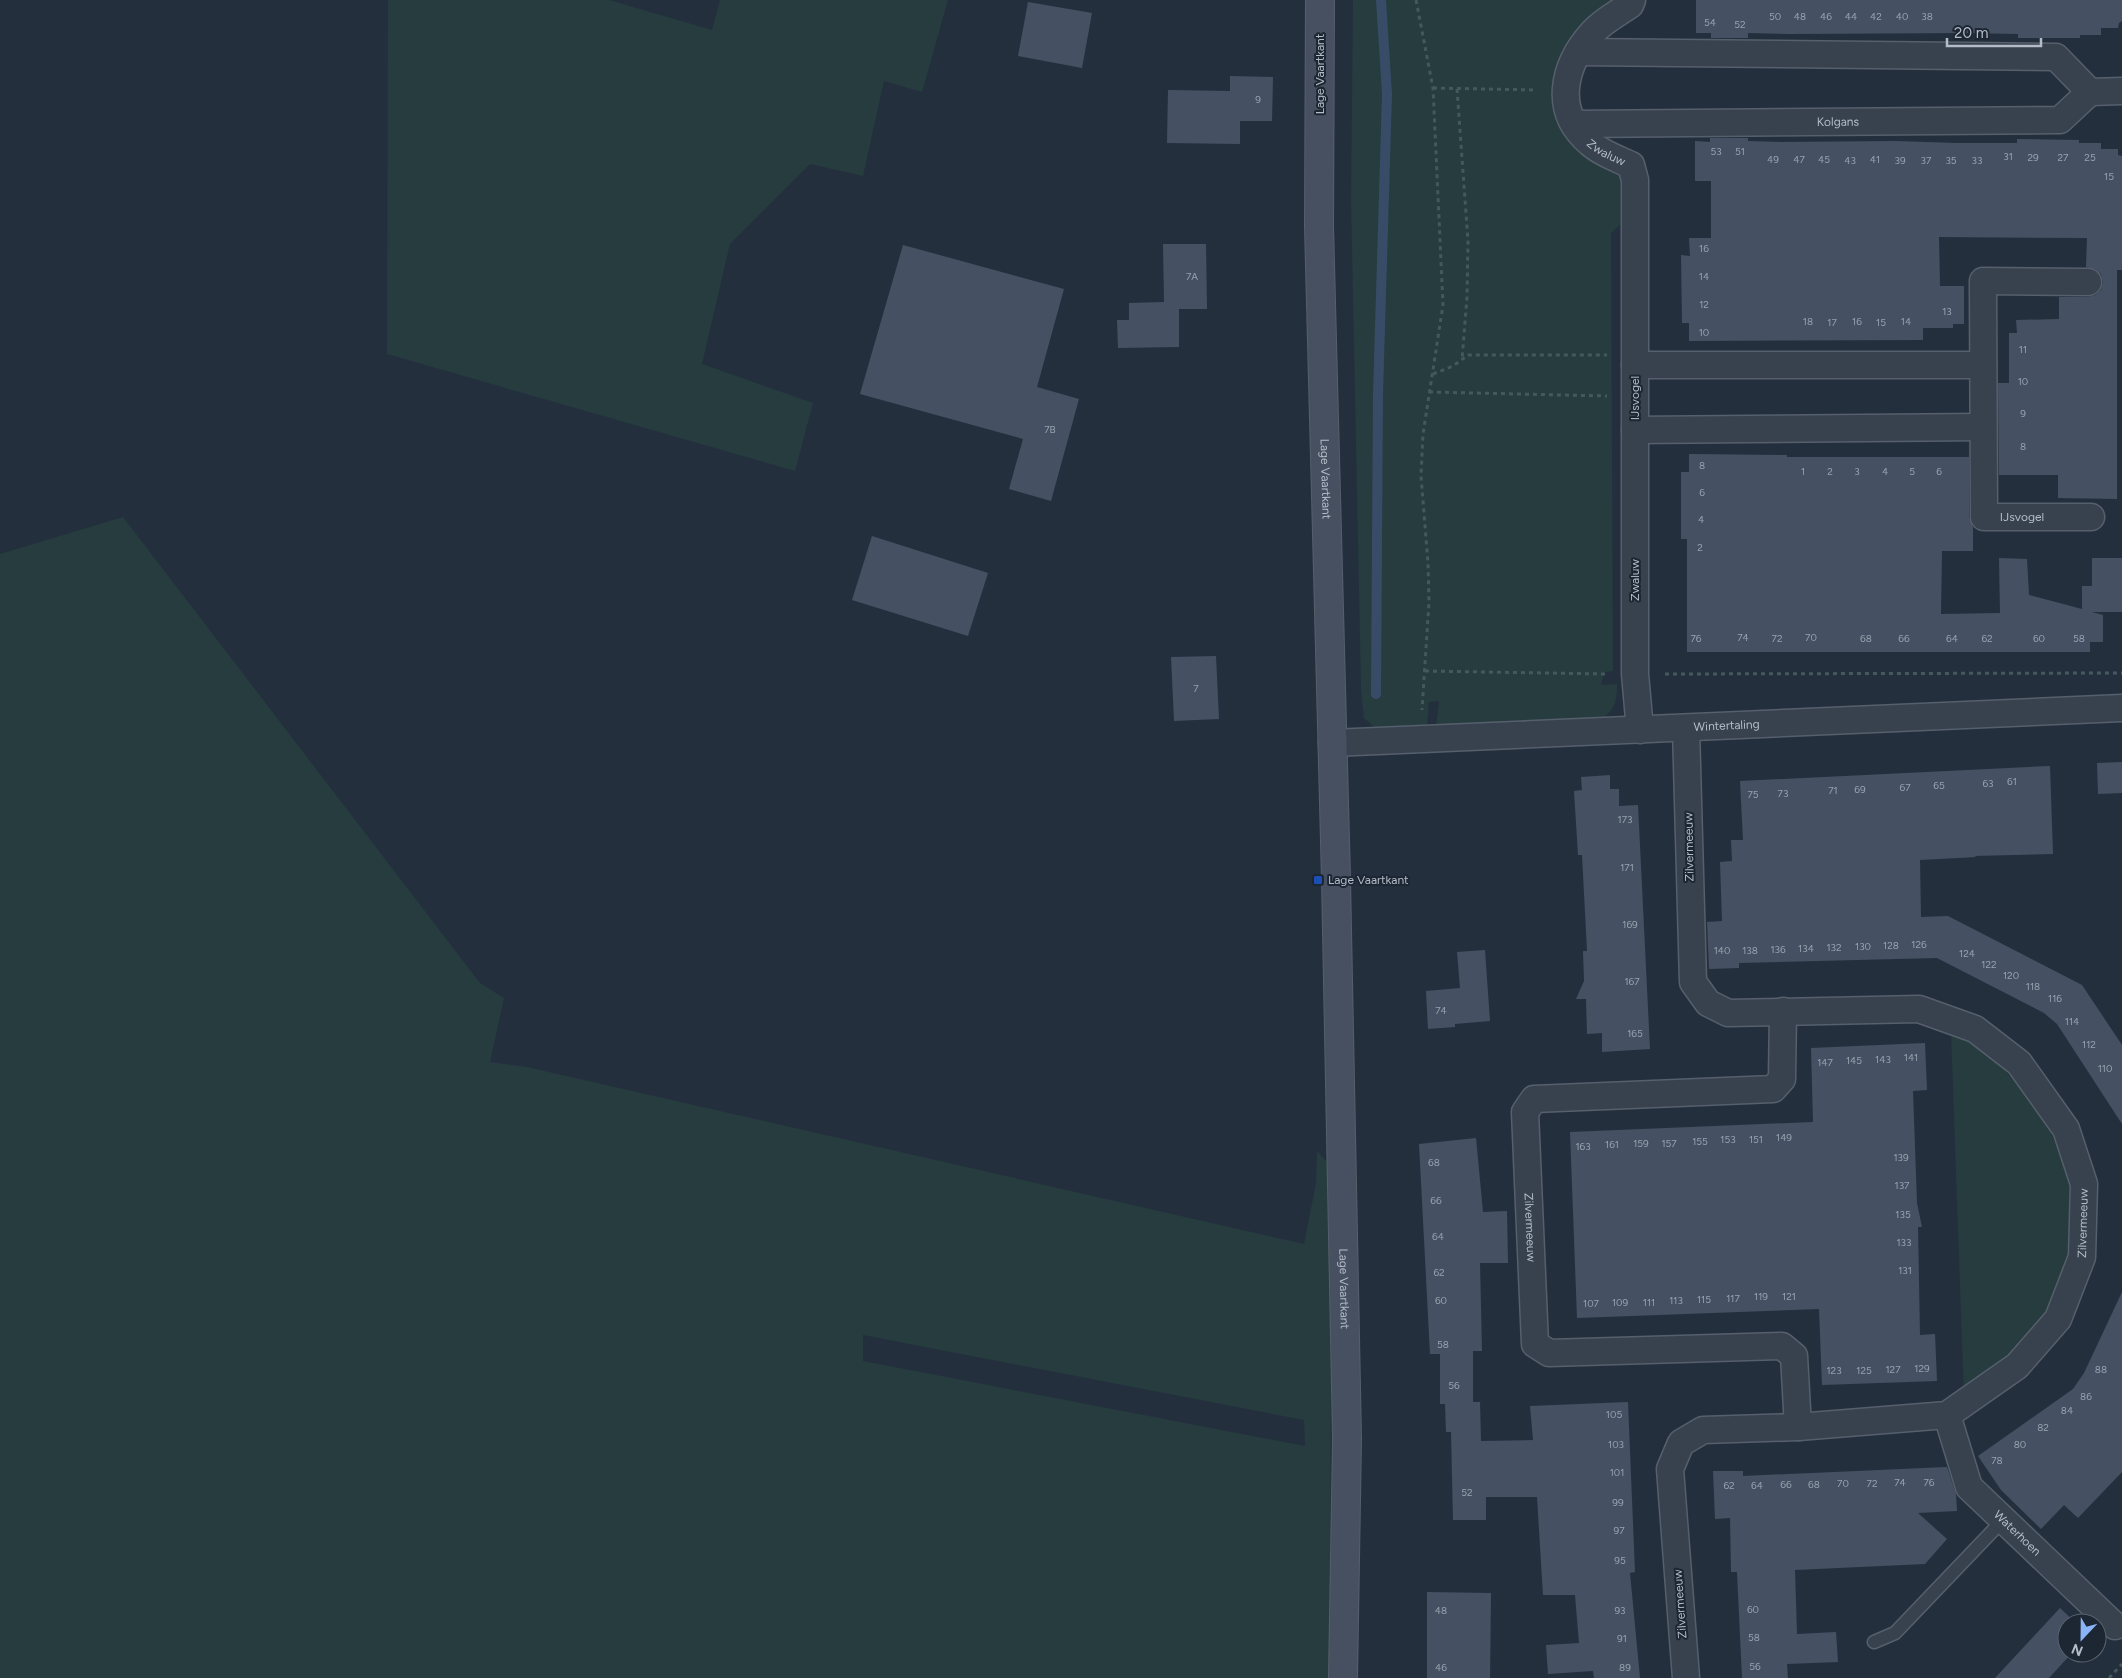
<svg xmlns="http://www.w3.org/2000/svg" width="2122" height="1678" font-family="Figtree,sans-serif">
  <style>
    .green { fill: #263c3f; fill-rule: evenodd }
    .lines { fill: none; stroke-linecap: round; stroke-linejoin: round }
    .stream { stroke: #394c67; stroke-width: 10 }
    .building { fill: #455162 }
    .lane-casing { stroke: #565f6c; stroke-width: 15 }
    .street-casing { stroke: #565f6c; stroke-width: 29 }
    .secondary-casing { stroke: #565f6c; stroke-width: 30 }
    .path { stroke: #44595c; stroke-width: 3; stroke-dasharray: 4 4; stroke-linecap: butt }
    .lane { stroke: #38414e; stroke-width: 12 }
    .street { stroke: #38414e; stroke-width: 26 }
    .secondary { stroke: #465061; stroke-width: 28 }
    .transit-dot { fill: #1a4fb4; stroke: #1d2633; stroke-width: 2 }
    .labels { text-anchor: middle; stroke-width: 4; stroke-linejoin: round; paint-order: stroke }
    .number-label { font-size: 10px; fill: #98a1af }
    .street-label { font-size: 12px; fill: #b4bcc9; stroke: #1d2633 }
    .poi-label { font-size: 12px; fill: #b4bcc9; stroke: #1d2633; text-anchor: start }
  </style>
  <rect width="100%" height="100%" fill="#242f3e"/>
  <g class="green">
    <polygon points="388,0 609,0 712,30 720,0 948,0 922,92 884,81 863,176 810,164 730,244 702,364 813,403 795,471 387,354"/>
    <path d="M1353,0h262l-62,90 68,80 1,53 -11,10 2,438 -9,1 -3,13 16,-1c0,16 -1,24 -14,34l-167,9 3,-26 -10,1 -2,24 -52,2 -11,-10 -3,-30 -10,-487z"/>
    <path d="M123,517l357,466 24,15 -14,64 37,5 777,177 12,-61 1,-32 15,16 4,33 -5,166 -1,312h-1330v-1124zM863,1335l441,85 1,26 -442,-85z"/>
    <polygon points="1951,1031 1954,1031 1997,1061 2040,1111 2060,1152 2074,1197 2076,1240 2060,1290 2036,1329 2005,1367 1964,1398"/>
  </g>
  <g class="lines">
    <polyline class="stream" points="1376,694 1378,394 1387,94 1381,0"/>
  </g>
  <g class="building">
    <polygon points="1696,0 2122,0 2122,21 2119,23 2118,28 2101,28 2101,35 2080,35 2080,38 2018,38 2018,34 1967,33 1787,34 1748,33 1748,38 1711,38 1711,33 1696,33"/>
    <polygon points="1028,2 1092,13 1082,68 1018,56"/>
    <polygon points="1230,76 1273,77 1272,121 1240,121 1240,144 1167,143 1168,90 1230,91"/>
    <polygon points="1710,138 1748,138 1748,141 1780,142 1896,141 1956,143 2017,143 2017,139 2079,140 2079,143 2101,143 2101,149 2118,149 2118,155 2122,156 2122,270 2117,270 2117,499 2058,498 2058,475 1999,475 1998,383 2009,383 2009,333 2017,333 2016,320 2059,319 2059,297 2088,297 2095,295 2101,290 2103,282 2101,274 2095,269 2086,267 2087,238 1939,237 1940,286 1964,286 1964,324 1953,324 1953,328 1923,328 1923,340 1689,341 1689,323 1682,323 1681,255 1690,256 1689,238 1711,238 1711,181 1695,181 1695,141 1710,142"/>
    <polygon points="1163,244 1206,244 1207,309 1179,309 1179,347 1118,348 1117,320 1129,320 1129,303 1164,302"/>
    <polygon points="903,245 1064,289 1037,387 1079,399 1051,501 1009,489 1023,439 860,394"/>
    <polygon points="1689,454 1787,455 1787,457 1969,457 1969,517 1973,527 1973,551 1942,551 1941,614 2000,613 1999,558 2027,559 2029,595 2082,609 2082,586 2092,586 2092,558 2122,558 2122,612 2092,612 2103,615 2103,642 2090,642 2090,652 1687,652 1687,539 1681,539 1681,472 1689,472"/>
    <polygon points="872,536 988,573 968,636 852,600"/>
    <polygon points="1216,656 1219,719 1174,721 1171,657"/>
    <polygon points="2122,762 2122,793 2098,794 2097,763"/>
    <polygon points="2050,766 2053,854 1974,856 1977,857 1920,860 1921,917 1948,916 2082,985 2122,1045 2122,1124 2057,1024 2044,1013 1937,958 1739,963 1739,968 1709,969 1707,922 1722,921 1720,862 1732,861 1731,840 1743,840 1740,781"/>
    <polygon points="1610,775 1610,789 1619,789 1619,806 1638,805 1650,1049 1602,1052 1602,1033 1587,1034 1586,999 1576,999 1584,981 1583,951 1587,951 1582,855 1578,855 1574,791 1582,790 1581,777"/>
    <polygon points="1485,950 1490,1021 1455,1024 1455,1027 1428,1029 1426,991 1460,988 1457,952"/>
    <polygon points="1925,1043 1927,1090 1913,1091 1917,1203 1922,1227 1918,1227 1920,1335 1935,1334 1937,1381 1822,1385 1819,1309 1577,1318 1570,1132 1813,1122 1811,1048"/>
    <polygon points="1476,1138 1483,1212 1507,1211 1508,1263 1480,1263 1482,1351 1473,1351 1473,1402 1480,1402 1481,1441 1533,1440 1530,1406 1628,1402 1635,1572 1630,1573 1640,1678 1594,1678 1593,1671 1548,1674 1546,1645 1579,1643 1575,1595 1543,1595 1537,1497 1486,1497 1486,1520 1453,1520 1451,1432 1446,1432 1445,1404 1440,1404 1440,1354 1430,1354 1419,1144"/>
    <polygon points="2122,1292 2122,1472 2078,1518 2064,1505 2041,1529 2001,1490 1978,1456 2073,1389 2084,1373"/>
    <polygon points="1947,1467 1956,1494 1957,1511 1918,1513 1947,1539 1925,1564 1795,1570 1797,1634 1836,1632 1838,1662 1787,1664 1788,1678 1742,1678 1737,1572 1731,1572 1730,1518 1715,1519 1713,1471 1743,1471 1743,1476"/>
    <polygon points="1427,1592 1491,1593 1490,1678 1427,1678"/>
    <polygon points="2060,1608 2076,1623 2067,1623 2067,1653 2072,1653 2049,1678 1995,1678"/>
  </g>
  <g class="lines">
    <g class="lane-casing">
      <polyline id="lane" points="1874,1642 1895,1633 2003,1520"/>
    </g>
    <g class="street-casing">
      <g id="street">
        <path id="s1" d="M1632,0l-2,5c-12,8 -27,16 -37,27 -30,33 -41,79 -3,111 11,10 28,16 41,22l4,15v185"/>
        <polyline points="2090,92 2122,91"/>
        <path id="s2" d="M1574,124l486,-4 30,-28 -34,-35 -478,-5"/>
        <path id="s3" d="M2088,282l-105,-1 1,236h107"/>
        <polyline points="1983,365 1635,365 1635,430 1983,427"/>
        <polyline points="1635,430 1635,674 1640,730"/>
        <path id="s4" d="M1332,743l790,-35"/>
        <path id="s5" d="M1783,1011l-1,68 -9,10 -239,10 -9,13 10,232 14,9 233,-7 12,10 4,71"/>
        <path id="s6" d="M1947,1415l22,72 146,139"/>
        <path id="s7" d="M1686,1678l-16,-209 11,-26 22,-13 95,-3 149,-12 70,-49 41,-47 24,-62 2,-73 -18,-55 -47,-66 -44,-34 -56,-20 -191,4 -20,-10 -15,-21 -7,-253"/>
      </g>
    </g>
    <g class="secondary-casing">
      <g id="secondary">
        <path id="s8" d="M1320,0l-1,226 17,653 11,560 -4,239"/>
      </g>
    </g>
    <g class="path">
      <polyline points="1416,0 1433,88 1443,305 1423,434 1421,476 1428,563 1429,602 1422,710"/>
      <polyline points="1433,88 1537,90"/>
      <polyline points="1457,89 1468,241 1467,297 1462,360"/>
      <polyline points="1433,374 1453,366 1468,355 1607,355"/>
      <polyline points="1429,392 1607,396"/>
      <polyline points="1425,671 1606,674"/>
      <polyline points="1665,674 2122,673"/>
      <polyline points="2109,1678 2122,1664"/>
    </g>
    <use href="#lane" class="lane"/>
    <use href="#street" class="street"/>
    <use href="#secondary" class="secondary"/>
  </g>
  <rect class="transit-dot" x="1313" y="875" width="10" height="10" rx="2.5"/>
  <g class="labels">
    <g class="number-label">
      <text x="1775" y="20">50</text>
      <text x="1800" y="20">48</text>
      <text x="1826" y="20">46</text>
      <text x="1851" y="20">44</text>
      <text x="1876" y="20">42</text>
      <text x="1902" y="20">40</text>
      <text x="1927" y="20">38</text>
      <text x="1710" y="26">54</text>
      <text x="1740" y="28">52</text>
      <text x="1258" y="103">9</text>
      <text x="1716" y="155">53</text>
      <text x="1740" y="155">51</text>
      <text x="2008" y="160">31</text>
      <text x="2033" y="161">29</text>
      <text x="2063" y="161">27</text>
      <text x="2090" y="161">25</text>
      <text x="1773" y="163">49</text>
      <text x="1799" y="163">47</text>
      <text x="1824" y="163">45</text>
      <text x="1875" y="163">41</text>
      <text x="1850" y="164">43</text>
      <text x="1900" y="164">39</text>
      <text x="1926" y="164">37</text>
      <text x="1951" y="164">35</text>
      <text x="1977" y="164">33</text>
      <text x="2109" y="180">15</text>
      <text x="1704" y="252">16</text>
      <text x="1192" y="280">7A</text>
      <text x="1704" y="280">14</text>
      <text x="1704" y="308">12</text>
      <text x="1947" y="315">13</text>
      <text x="1808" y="325">18</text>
      <text x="1857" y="325">16</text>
      <text x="1906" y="325">14</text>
      <text x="1832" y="326">17</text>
      <text x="1881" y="326">15</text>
      <text x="1704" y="336">10</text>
      <text x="2023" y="353">11</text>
      <text x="2023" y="385">10</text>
      <text x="2023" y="417">9</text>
      <text x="1050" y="433">7B</text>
      <text x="2023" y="450">8</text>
      <text x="1702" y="469">8</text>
      <text x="1803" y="475">1</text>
      <text x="1830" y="475">2</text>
      <text x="1857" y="475">3</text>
      <text x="1885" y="475">4</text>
      <text x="1912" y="475">5</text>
      <text x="1939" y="475">6</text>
      <text x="1702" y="496">6</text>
      <text x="1701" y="523">4</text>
      <text x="1700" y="551">2</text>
      <text x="1743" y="641">74</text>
      <text x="1811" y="641">70</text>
      <text x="1696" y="642">76</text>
      <text x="1777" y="642">72</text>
      <text x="1866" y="642">68</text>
      <text x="1904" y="642">66</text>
      <text x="1952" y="642">64</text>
      <text x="1987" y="642">62</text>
      <text x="2039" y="642">60</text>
      <text x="2079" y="642">58</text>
      <text x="1196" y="692">7</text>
      <text x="2012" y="785">61</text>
      <text x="1988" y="787">63</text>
      <text x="1939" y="789">65</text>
      <text x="1905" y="791">67</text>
      <text x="1860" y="793">69</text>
      <text x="1833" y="794">71</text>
      <text x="1783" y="797">73</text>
      <text x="1753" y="798">75</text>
      <text x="1625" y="823">173</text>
      <text x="1627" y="871">171</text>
      <text x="1630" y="928">169</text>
      <text x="1919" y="948">126</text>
      <text x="1891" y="949">128</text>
      <text x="1863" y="950">130</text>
      <text x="1834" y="951">132</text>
      <text x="1806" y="952">134</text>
      <text x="1778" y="953">136</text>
      <text x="1722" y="954">140</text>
      <text x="1750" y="954">138</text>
      <text x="1967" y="957">124</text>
      <text x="1989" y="968">122</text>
      <text x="2011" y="979">120</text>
      <text x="1632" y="985">167</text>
      <text x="2033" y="990">118</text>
      <text x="2055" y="1002">116</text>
      <text x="1441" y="1014">74</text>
      <text x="2072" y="1025">114</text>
      <text x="1635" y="1037">165</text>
      <text x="2089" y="1048">112</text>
      <text x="1911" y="1061">141</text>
      <text x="1883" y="1063">143</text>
      <text x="1854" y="1064">145</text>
      <text x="1825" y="1066">147</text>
      <text x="2105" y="1072">110</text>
      <text x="1784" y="1141">149</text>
      <text x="1728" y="1143">153</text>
      <text x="1756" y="1143">151</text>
      <text x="1700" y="1145">155</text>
      <text x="1641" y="1147">159</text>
      <text x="1669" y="1147">157</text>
      <text x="1612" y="1148">161</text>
      <text x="1583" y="1150">163</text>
      <text x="1901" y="1161">139</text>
      <text x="1434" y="1166">68</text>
      <text x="1902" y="1189">137</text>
      <text x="1436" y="1204">66</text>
      <text x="1903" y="1218">135</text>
      <text x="1438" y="1240">64</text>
      <text x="1904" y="1246">133</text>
      <text x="1905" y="1274">131</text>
      <text x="1439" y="1276">62</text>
      <text x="1761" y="1300">119</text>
      <text x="1789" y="1300">121</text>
      <text x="1733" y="1302">117</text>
      <text x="1704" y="1303">115</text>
      <text x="1441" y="1304">60</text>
      <text x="1676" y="1304">113</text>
      <text x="1620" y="1306">109</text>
      <text x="1649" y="1306">111</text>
      <text x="1591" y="1307">107</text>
      <text x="1443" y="1348">58</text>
      <text x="1922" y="1372">129</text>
      <text x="1893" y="1373">127</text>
      <text x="2101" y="1373">88</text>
      <text x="1834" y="1374">123</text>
      <text x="1864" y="1374">125</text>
      <text x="1454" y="1389">56</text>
      <text x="2086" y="1400">86</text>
      <text x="2067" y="1414">84</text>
      <text x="1614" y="1418">105</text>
      <text x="2043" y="1431">82</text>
      <text x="1616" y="1448">103</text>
      <text x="2020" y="1448">80</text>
      <text x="1997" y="1464">78</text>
      <text x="1617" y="1476">101</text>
      <text x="1900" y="1486">74</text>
      <text x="1929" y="1486">76</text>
      <text x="1843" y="1487">70</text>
      <text x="1872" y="1487">72</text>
      <text x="1786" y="1488">66</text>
      <text x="1814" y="1488">68</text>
      <text x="1729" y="1489">62</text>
      <text x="1757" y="1489">64</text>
      <text x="1467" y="1496">52</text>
      <text x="1618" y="1506">99</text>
      <text x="1619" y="1534">97</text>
      <text x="1620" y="1564">95</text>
      <text x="1753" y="1613">60</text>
      <text x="1441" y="1614">48</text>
      <text x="1620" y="1614">93</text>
      <text x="1754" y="1641">58</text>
      <text x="1622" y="1642">91</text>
      <text x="1755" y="1670">56</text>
      <text x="1441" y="1671">46</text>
      <text x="1625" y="1671">89</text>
    </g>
    <g class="street-label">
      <text transform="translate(1320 74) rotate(-90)" y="4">Lage Vaartkant</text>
      <text dy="4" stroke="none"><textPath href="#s2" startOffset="264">Kolgans</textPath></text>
      <text dy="4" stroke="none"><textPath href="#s1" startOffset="196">Zwaluw</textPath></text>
      <text transform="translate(1635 398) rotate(-90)" y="4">IJsvogel</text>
      <text dy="4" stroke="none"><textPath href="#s8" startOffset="479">Lage Vaartkant</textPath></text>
      <text dy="4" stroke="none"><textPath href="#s3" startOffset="379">IJsvogel</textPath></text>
      <text transform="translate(1635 580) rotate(-90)" y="4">Zwaluw</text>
      <text dy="4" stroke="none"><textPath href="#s4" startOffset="395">Wintertaling</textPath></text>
      <text transform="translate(1689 847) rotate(-91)" y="4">Zilvermeeuw</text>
      <text dy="4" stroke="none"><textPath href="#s7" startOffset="756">Zilvermeeuw</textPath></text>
      <text dy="4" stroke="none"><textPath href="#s5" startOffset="452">Zilvermeeuw</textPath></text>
      <text dy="4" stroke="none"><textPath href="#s8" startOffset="1289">Lage Vaartkant</textPath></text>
      <text dy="4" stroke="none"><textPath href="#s6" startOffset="142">Waterhoen</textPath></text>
      <text transform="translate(1680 1604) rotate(-94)" y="4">Zilvermeeuw</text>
    </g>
    <g class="poi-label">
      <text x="1328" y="884">Lage Vaartkant</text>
    </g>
  </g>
  <g transform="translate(2082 1638) rotate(202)"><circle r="24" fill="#1d2633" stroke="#59626f"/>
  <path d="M0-4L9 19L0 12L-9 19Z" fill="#8ab4f8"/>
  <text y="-8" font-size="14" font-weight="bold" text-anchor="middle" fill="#b4bcc9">N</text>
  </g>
  <path d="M1947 38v8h94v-8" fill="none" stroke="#b4bcc9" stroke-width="2.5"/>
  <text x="1954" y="38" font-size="15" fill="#b4bcc9" stroke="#1d2633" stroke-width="4" paint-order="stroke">20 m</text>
</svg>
